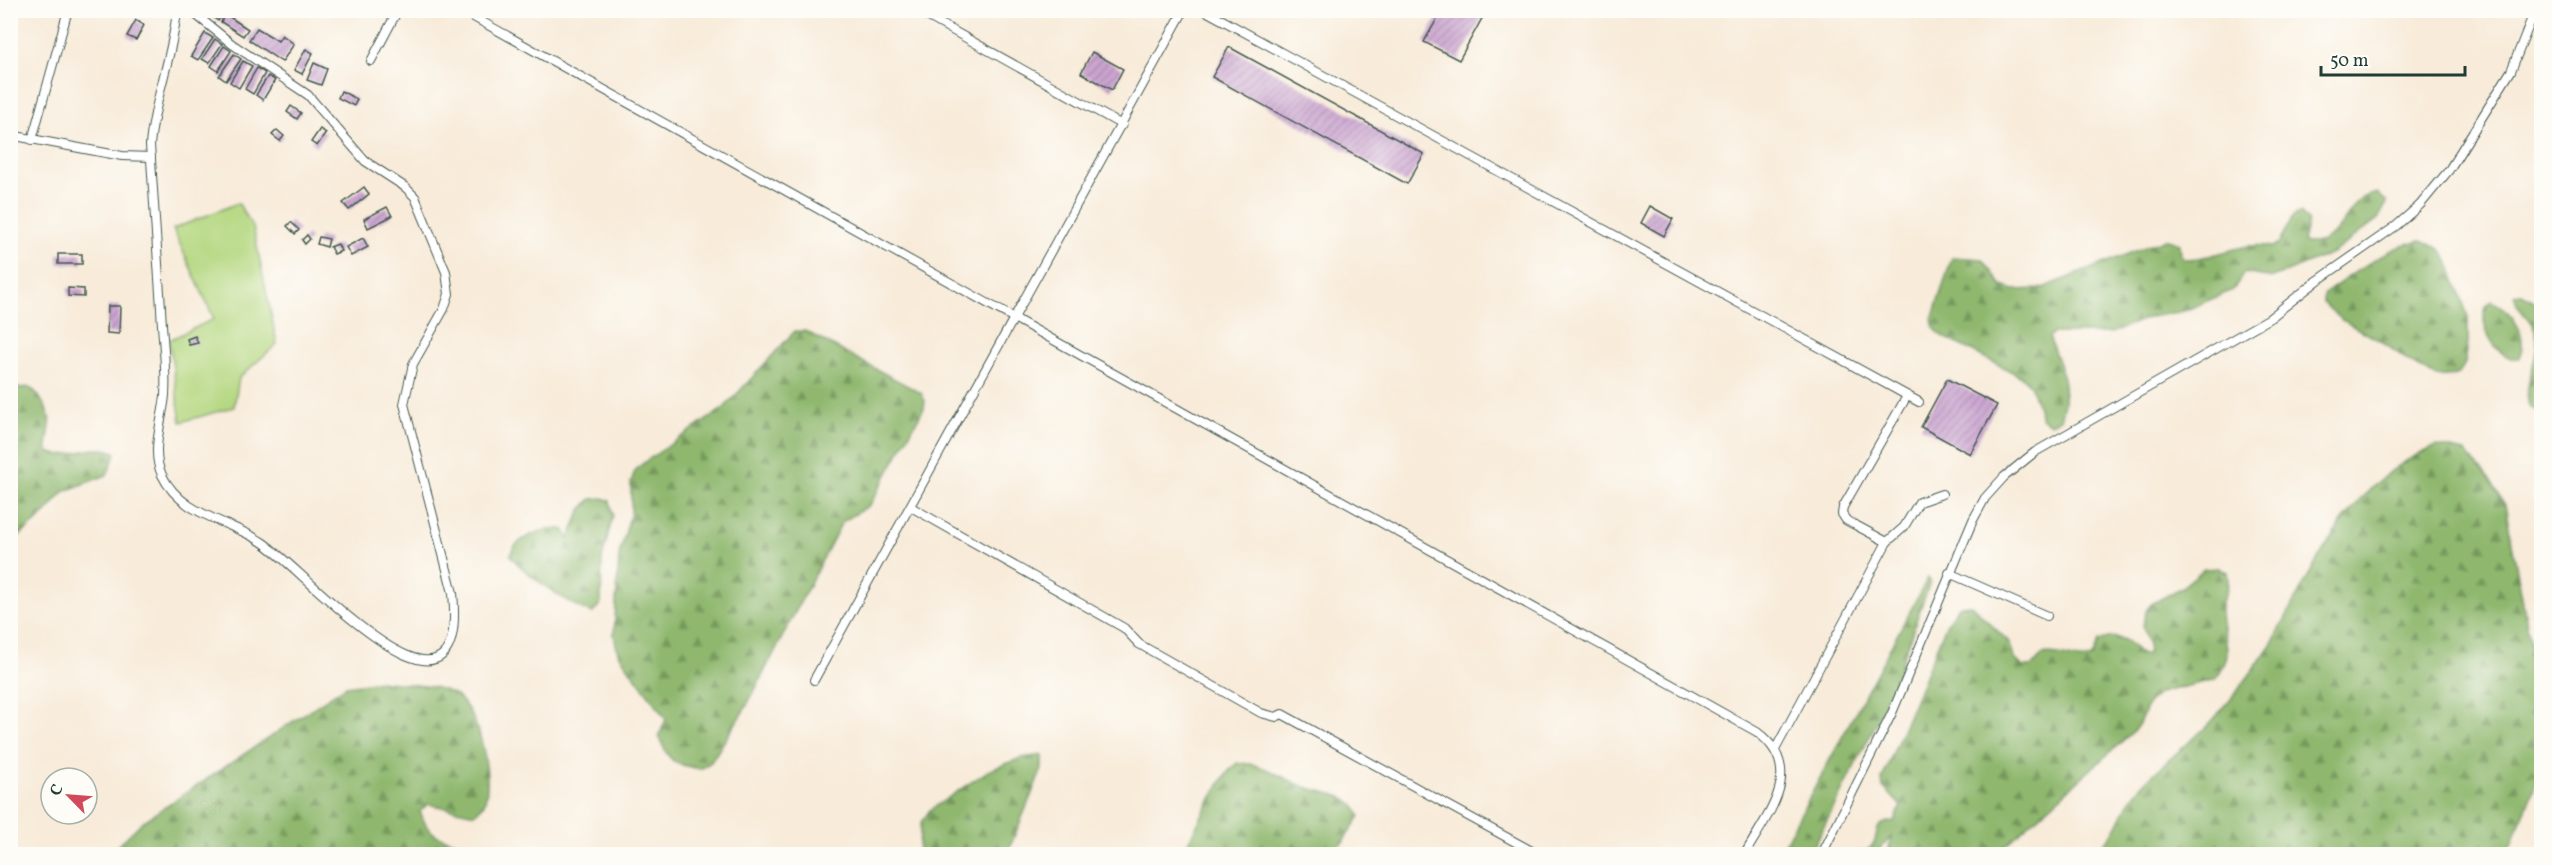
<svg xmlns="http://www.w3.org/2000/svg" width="2552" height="865" font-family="Vollkorn,serif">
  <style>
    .forest { fill: url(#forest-firs); stroke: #577a51; stroke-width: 1.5 }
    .green { fill: #b4d77f; stroke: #6a8a5a; stroke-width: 1.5 }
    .building { fill: url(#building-hatch) }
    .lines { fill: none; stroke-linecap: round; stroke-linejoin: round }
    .service-casing { stroke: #40574d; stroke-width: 10 }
    .service { stroke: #fff; stroke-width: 8 }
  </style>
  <defs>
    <pattern id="forest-firs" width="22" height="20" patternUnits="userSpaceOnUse" patternTransform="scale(1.5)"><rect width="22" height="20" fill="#8fb86e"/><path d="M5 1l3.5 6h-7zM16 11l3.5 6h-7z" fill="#74975b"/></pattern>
    <pattern id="building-hatch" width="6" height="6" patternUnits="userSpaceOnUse" patternTransform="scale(1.5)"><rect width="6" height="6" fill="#cca5d1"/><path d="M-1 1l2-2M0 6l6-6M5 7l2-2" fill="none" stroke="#a588aa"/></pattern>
  </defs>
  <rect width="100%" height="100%" fill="#fdfcf7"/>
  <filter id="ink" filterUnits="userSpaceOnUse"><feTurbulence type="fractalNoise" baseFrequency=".0167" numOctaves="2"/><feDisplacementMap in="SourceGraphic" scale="12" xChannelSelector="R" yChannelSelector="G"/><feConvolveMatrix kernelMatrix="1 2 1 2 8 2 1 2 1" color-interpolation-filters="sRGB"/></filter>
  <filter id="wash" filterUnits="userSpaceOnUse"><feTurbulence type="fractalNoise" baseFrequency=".008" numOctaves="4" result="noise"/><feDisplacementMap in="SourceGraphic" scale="24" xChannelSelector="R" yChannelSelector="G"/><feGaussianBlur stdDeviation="1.35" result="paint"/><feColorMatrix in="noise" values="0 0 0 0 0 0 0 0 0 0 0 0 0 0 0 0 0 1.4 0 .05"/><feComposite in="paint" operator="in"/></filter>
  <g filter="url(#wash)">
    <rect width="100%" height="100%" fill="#f8ebd9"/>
    <g class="forest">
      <path d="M2377,193l10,10 -9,16 -44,33 -61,26 -29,-5 -11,17 -49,21 -34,6 -39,16h-57l-5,4c11,31 22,48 11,82l-9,5 -10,-6 -11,-34 -8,-7 -80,-41 -7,-7 -3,-9 20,-63 31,2 19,27 12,4 26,-1 125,-50 15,5 1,11 4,4c32,0 58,-19 87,-12l7,-4 14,-27 7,-3 8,8 -5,21c33,7 39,-25 57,-42 4,-4 11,-5 17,-7z"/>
      <path d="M2421,240l20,9 8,14 19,54v25l-3,21 -6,11c-6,2 -13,4 -18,3 -24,-6 -41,-24 -61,-36 -21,-12 -41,-20 -57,-39l1,-8c29,-20 62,-47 97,-54z"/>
      <path d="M2522,294l19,11v108l-11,-5c-9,-21 9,-46 7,-69 -1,-20 -21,-26 -23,-44z"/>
      <path d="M2491,301c22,9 39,36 27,58 -23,1 -46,-43 -27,-58z"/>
      <path d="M795,331h10l116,62 4,8 -1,7 -54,97 -28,17 -96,185 -35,55 -11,7c-27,-5 -32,-7 -41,-33l7,-17 -48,-66 -4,-18 5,-80 12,-42v-30l4,-13 11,-9 78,-53z"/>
      <path d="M29,387c10,6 21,25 21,37 0,11 -5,17 -2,28 22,10 46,-12 68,1l-9,22 -42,16 -24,27 -30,25v-154z"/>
      <path d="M2438,446l27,6 24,27 16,26 37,201 -1,53 -8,33 -26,62h-422c36,-13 30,-38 53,-64 20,-23 47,-43 70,-65 21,-21 42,-50 59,-75 11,-14 18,-32 27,-48 34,-63 72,-131 144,-156z"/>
      <path d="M603,498l7,3 3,14 -11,44 -1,44 -8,10c-21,-6 -70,-40 -83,-58 2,-4 5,-10 8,-12 11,-9 34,-18 47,-13l4,9 12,-29 10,-11z"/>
      <path d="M2219,568l8,4c4,22 -7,23 -6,40 1,30 16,37 -5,67l-57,14 -12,12 -10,23 -141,126h-108l3,-17 -15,17h-21c5,-3 10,-2 14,-5 14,-12 -1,-25 25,-28l7,-15 -18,-19 -1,-8 64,-154 12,-19 13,-1 38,37 5,16 9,9h9l10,-12c18,-4 32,8 50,3l7,-17c19,-8 29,-2 42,14l6,-1 1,-9 -5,-18 2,-15 6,-8 30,-16 23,-19z"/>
      <polygon points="1928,578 1930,581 1899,670 1876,724 1810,854 1779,854"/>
      <path d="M381,681c22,4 53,2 72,13 26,13 41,84 31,110 -2,3 -7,7 -9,10l-47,-10 -8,7c8,30 28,28 55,35l4,8h-370l32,-31 205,-137z"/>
      <polygon points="1042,755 1042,769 1007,854 918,854 921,823 930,810 988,771 1021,758"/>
      <path d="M1238,763c24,0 40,13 62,22 20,9 51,6 60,31l-17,26 -15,12h-146c10,-18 41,-85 56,-91z"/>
    </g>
    <polygon class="green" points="238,203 253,227 277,344 239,378 234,407 181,422 169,340 214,319 173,229"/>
    <g id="blocks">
      <g class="building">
        <polygon points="204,10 219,10 223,14 218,21"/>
        <polygon points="1442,10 1485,13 1459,60 1424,42"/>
        <polygon points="225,14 248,29 243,36 221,22"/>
        <polygon points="136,20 144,25 136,40 127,36"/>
        <polygon points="257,28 278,41 282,35 294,44 282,62 249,40"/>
        <polygon points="205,33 213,38 198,60 191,56"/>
        <polygon points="215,39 222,44 209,63 202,59"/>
        <polygon points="224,46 231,51 218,71 211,66"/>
        <polygon points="1229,47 1424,154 1407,184 1212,77"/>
        <polygon points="306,49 313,53 302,74 294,70"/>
        <polygon points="1092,52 1123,69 1112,90 1081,73"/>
        <polygon points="234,54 241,59 226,81 219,76"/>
        <polygon points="243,61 252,66 239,88 230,82"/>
        <polygon points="314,63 327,69 321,85 307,80"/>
        <polygon points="257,68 265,73 253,94 245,89"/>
        <polygon points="268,76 275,80 263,100 256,95"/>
        <polygon points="341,91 357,99 354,106 338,98"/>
        <polygon points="291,106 301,113 297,119 287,112"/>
        <polygon points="320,129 326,133 317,146 311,142"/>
        <polygon points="277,130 284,136 280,141 272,135"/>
        <polygon points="364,187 369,194 349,210 343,203"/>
        <polygon points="1650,206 1673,219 1664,236 1641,223"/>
        <polygon points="387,207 392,216 368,228 364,219"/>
        <polygon points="291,222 299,230 295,234 287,226"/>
        <polygon points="307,235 310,239 305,244 302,240"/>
        <polygon points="319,237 329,239 327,247 317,244"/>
        <polygon points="363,238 368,247 351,256 346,247"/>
        <polygon points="338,244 341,251 334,254 330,247"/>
        <rect x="58" y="254" width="24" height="10"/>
        <polygon points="68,288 84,289 84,297 68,296"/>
        <polygon points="108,306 120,306 119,334 107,333"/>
        <polygon points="195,336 198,343 189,345 187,339"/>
        <polygon points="1947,379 1997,405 1970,454 1921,427"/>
      </g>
    </g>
  </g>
  <g filter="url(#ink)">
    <use href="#blocks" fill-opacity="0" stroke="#40574d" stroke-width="1.5"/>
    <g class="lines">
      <g class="service-casing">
        <g id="service">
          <path d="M177,10c-4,46 -23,89 -27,135 4,54 7,109 11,163 1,29 6,58 4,87 -2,25 -15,56 -3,80 19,40 66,45 100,67 40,25 207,218 191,51l-49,-189 9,-40 31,-55 5,-15 -3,-22 -31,-75 -10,-10 -40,-26 -57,-66 -76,-51 -42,-34"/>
          <path d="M461,10l1296,722c50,37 11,81 -12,122"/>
          <polyline points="916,10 1122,125"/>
          <polyline points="1204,10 1919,402"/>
          <polyline points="371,61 398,10"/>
          <polyline points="10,135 122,156 151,157"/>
          <polyline points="32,140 68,10"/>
          <polyline points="911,507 1124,628 1139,644 1261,713 1276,717 1282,714 1537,854"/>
          <polyline points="1887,542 1904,527 1919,502 1942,494"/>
          <polyline points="1949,573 2047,616"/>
          <polyline points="814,680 1184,10"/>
          <polyline points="1776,748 1887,542 1846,520 1842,514 1843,507 1907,396"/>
          <polyline points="1822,854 1892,713 1973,520 1985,498 2004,477 2035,452 2270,318 2317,281 2396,226 2420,205 2449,170 2511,71 2535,10"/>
        </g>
      </g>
      <use href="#service" class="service"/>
    </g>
  </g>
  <rect width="2552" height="865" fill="none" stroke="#fdfcf7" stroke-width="36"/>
  <g transform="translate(69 796) rotate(295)"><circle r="28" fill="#fdfcf7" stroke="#a4b0a9" stroke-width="1.5"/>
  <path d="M0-4.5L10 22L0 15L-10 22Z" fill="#d1495b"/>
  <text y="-9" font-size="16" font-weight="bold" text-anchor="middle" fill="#1f3d34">С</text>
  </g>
  <path d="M2321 66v9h144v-9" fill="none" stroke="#1f3d34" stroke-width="3"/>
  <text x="2330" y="66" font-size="18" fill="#1f3d34" stroke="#fdfcf7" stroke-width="4.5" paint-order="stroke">50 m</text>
</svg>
